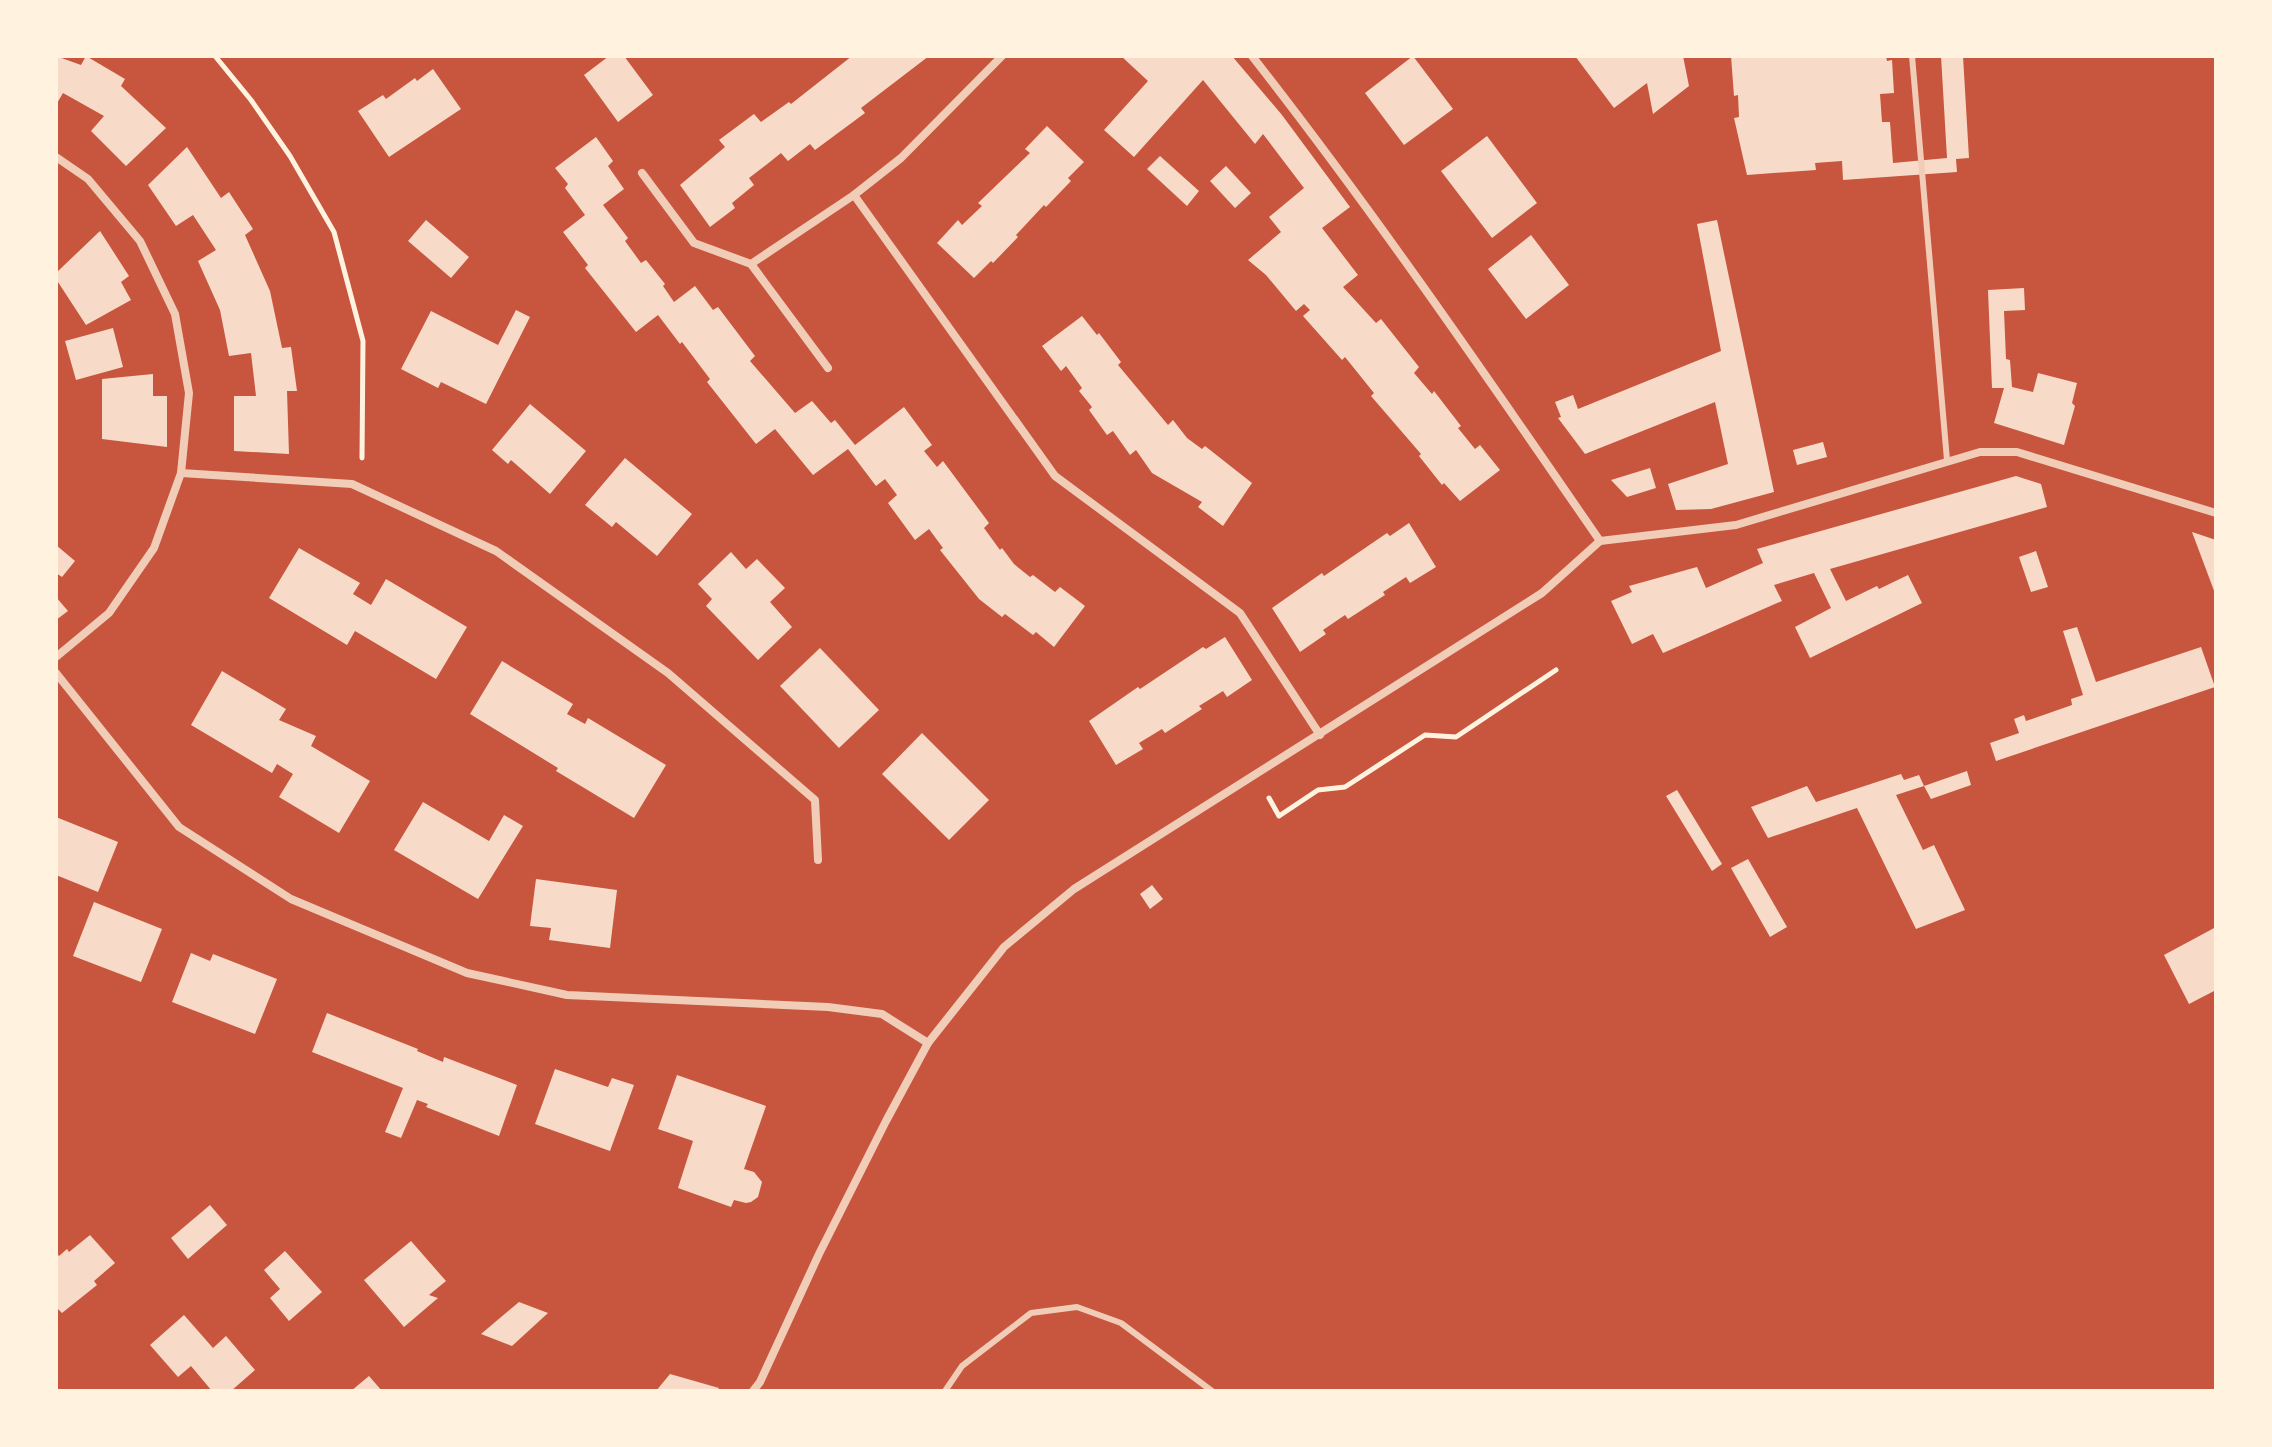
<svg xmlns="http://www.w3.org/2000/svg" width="2272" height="1447" font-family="Cabin,sans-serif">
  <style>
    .building { fill: #f7dbc8 }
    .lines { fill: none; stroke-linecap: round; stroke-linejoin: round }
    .path { stroke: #fff3e0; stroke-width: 5 }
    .service { stroke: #f1ccb7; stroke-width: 6 }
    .minor { stroke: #f1ccb7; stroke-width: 8 }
  </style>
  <rect width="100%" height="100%" fill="#c8553d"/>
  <g class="building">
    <polygon points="56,56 81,65 86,56 125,79 121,86 166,128 126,166 91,131 104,116 63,93 56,105"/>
    <polygon points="609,56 624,56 653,95 618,122 584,75"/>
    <polygon points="852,56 929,56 861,108 865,113 815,150 810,144 788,161 781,153 766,165 749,178 754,185 732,203 735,208 710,227 680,185 725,147 719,140 754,114 761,122 789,102 791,104"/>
    <polygon points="1121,56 1232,56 1282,115 1350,207 1322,228 1358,275 1343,287 1376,323 1381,319 1419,367 1414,373 1432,394 1434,391 1461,426 1458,428 1475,449 1480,445 1500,470 1460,501 1444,483 1442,485 1419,456 1421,454 1371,396 1374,393 1345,357 1342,360 1303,316 1310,310 1304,304 1296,311 1266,275 1248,260 1281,232 1269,217 1304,188 1263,134 1255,144 1203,80 1134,157 1104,130 1148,81"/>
    <polygon points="1413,56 1453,109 1404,145 1365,93"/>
    <polygon points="1575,56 1683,56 1689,86 1653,114 1647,83 1614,108"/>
    <polygon points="1731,56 1886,56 1887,61 1892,60 1894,93 1880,94 1882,122 1890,122 1893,163 1947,158 1941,56 1963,56 1969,158 1956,159 1957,172 1843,180 1842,161 1815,163 1816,170 1747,175 1734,118 1739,117 1738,95 1734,96"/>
    <polygon points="433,69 461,109 389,157 358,111 383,95 386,99 415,78 417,81"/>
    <polygon points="1047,126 1084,162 1068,178 1071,181 1046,207 1044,205 1016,235 1018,237 993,263 991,261 974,278 937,243 958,220 962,225 982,206 978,203 1030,153 1025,149"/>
    <polygon points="1487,136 1537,203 1492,238 1441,171"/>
    <polygon points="596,137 613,161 608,166 624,189 603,205 628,238 625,241 641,263 646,260 665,284 663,286 674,302 695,286 713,310 718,307 755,356 750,361 795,413 812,401 831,423 835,420 855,445 904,407 932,445 924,451 937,467 943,461 989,523 984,528 1000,550 1002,548 1014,564 1030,577 1033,575 1055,592 1060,587 1085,606 1054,647 1036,632 1033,635 1005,614 1002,617 979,599 940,550 943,548 929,529 915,540 888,503 897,495 885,479 876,486 848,449 813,475 775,429 756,444 707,382 710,379 682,342 680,344 658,315 636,332 585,268 588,265 563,232 585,215 565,188 568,184 555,168"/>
    <polygon points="187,147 221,198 229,192 253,229 245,235 270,291 282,348 291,347 297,391 287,391 289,454 234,451 234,396 256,396 251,353 229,356 220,310 198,261 216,250 193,215 176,226 148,185"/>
    <polygon points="1160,156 1199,191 1187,206 1147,169"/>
    <polygon points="1226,166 1251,193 1235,208 1210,181"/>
    <polygon points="426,220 469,257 451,278 408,241"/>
    <polygon points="1717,220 1774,492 1711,509 1676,510 1668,484 1728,464 1715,402 1585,454 1558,418 1561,417 1555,402 1573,395 1578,409 1721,351 1697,224"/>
    <polygon points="100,231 129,276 121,282 131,300 86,325 56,279 56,273"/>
    <polygon points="1531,235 1569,285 1526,319 1488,269"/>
    <polygon points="2024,288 2025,310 2004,311 2006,359 2010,360 2012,387 2033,392 2038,373 2077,383 2072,403 2075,406 2064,445 1994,423 2004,388 1992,388 1988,290"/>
    <polygon points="516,310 530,317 486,404 441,382 438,388 401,369 431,311 498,345"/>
    <polygon points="1082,316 1097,335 1099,333 1121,362 1118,365 1168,425 1173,420 1187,438 1202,449 1205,446 1252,483 1223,526 1198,507 1202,502 1152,473 1136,450 1130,455 1113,431 1107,435 1089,410 1092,407 1079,391 1082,388 1066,366 1061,371 1042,346"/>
    <polygon points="113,328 123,367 76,380 65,341"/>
    <polygon points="153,374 153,396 167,396 167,447 102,439 102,379"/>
    <polygon points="530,404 586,451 550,494 511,460 508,464 492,450"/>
    <polygon points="1823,442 1827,457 1797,465 1793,450"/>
    <polygon points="625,458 692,514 657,556 616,522 612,527 585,505"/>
    <polygon points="1650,468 1656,488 1627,497 1611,480"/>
    <polygon points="2016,476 2041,484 2047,507 1830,569 1846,601 1877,586 1879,589 1908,575 1922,603 1810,658 1795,627 1831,608 1814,573 1774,585 1782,601 1663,653 1653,634 1632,644 1611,601 1632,592 1629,586 1697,567 1706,588 1763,563 1757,549"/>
    <polygon points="1409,523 1436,567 1410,583 1406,577 1383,592 1385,595 1348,619 1345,615 1323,630 1326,634 1300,652 1272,608 1322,573 1324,576 1387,533 1390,536"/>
    <polygon points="2192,532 2216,540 2216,596"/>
    <polygon points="56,545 75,561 62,577 56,573"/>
    <polygon points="299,548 360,583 353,594 371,605 386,579 467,627 436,679 355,631 347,645 269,598"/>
    <polygon points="2036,551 2048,587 2031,592 2019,557"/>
    <polygon points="731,552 746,569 757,559 785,588 770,602 792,627 758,660 706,606 712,599 698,584"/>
    <polygon points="56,597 68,611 56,620"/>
    <polygon points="2077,627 2096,682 2201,647 2215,687 1996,761 1990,743 2019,733 2014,719 2024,715 2026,721 2072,705 2071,699 2083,695 2063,631"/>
    <polygon points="1225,637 1252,680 1227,697 1223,691 1199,706 1202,709 1165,733 1162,729 1139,743 1143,749 1116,765 1089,721 1138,687 1140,689 1203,647 1206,649"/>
    <polygon points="820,648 879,710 839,748 780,686"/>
    <polygon points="502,661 573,704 567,714 585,724 588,718 666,765 634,818 556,771 558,768 470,714"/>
    <polygon points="222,671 286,709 279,720 316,736 311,746 370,781 339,833 279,797 293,774 277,764 272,773 191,725"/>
    <polygon points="922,733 989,800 949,840 882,774"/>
    <polygon points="1967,771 1971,785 1931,799 1924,786"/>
    <polygon points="1901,774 1904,780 1919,775 1924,786 1896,795 1923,850 1934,845 1965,910 1916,929 1857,808 1768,838 1751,807 1807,786 1816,802"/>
    <polygon points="1677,790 1722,864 1712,871 1666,796"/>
    <polygon points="423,802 489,841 504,815 523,826 478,899 394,850"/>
    <polygon points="56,817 118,842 98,892 56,875"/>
    <polygon points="1748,859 1787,927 1770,937 1731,868"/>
    <polygon points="536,879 617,890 610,948 549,940 551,928 530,926"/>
    <polygon points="1152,885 1163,899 1150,909 1140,894"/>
    <polygon points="94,902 162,929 141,982 73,956"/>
    <polygon points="2216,927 2216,990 2189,1004 2164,955"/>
    <polygon points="191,953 210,961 213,954 277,979 255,1034 172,1002"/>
    <polygon points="327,1013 418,1049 417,1051 443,1062 444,1057 517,1085 499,1136 426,1107 428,1104 417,1100 401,1138 385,1132 403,1088 312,1052"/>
    <polygon points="555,1069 608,1087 612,1078 634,1085 610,1151 535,1124"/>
    <polygon points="677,1075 766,1106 744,1169 754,1172 762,1182 758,1197 751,1202 746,1203 734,1200 731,1207 678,1188 693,1141 658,1129"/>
    <polygon points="210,1205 227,1225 188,1259 171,1238"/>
    <polygon points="90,1235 115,1263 94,1281 97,1285 62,1313 56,1307 56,1252 59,1256 67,1249 69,1252"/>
    <polygon points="411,1241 446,1281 429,1295 438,1298 404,1327 364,1280"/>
    <polygon points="285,1251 322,1292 289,1321 270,1298 280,1289 264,1270"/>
    <polygon points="519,1302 548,1313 512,1346 481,1334"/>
    <polygon points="184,1315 213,1348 226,1336 255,1370 231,1391 212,1391 191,1366 178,1377 150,1345"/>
    <polygon points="670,1374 719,1388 717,1391 656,1391"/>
    <polygon points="369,1376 382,1391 351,1391"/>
  </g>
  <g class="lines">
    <g class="path">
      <polyline points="215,56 251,100 290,156 334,232 363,341 362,458"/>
      <polyline points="1269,798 1279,816 1318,790 1345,787 1425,735 1456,737 1556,670"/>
    </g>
    <g class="service">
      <polyline points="1912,56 1947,460"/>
      <polyline points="945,1391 962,1366 1031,1313 1077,1307 1121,1323 1212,1391"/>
    </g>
    <g class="minor">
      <polyline points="1002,56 901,158 854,195 1055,476 1240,613 1320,735"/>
      <path d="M1252,56c123,157 235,321 348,485"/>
      <polyline points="56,157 88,179 140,241 175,314 189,393 181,473 154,548 109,613 56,657"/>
      <polyline points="642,173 694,243 751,264 828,368"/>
      <polyline points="751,264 854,195"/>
      <polyline points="181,473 352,484 496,551 668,673 815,800 818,860"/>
      <polyline points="1600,541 1736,525 1980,452 2017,452 2216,513"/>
      <polyline points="56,673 179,827 291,899 467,973 567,995 828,1007 882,1014 928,1043"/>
      <polyline points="753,1391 760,1382 819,1254 886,1121 928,1043 1004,947 1074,889 1542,593 1600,541"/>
    </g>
  </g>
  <rect width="2272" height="1447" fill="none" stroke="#fff3e0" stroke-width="116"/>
</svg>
